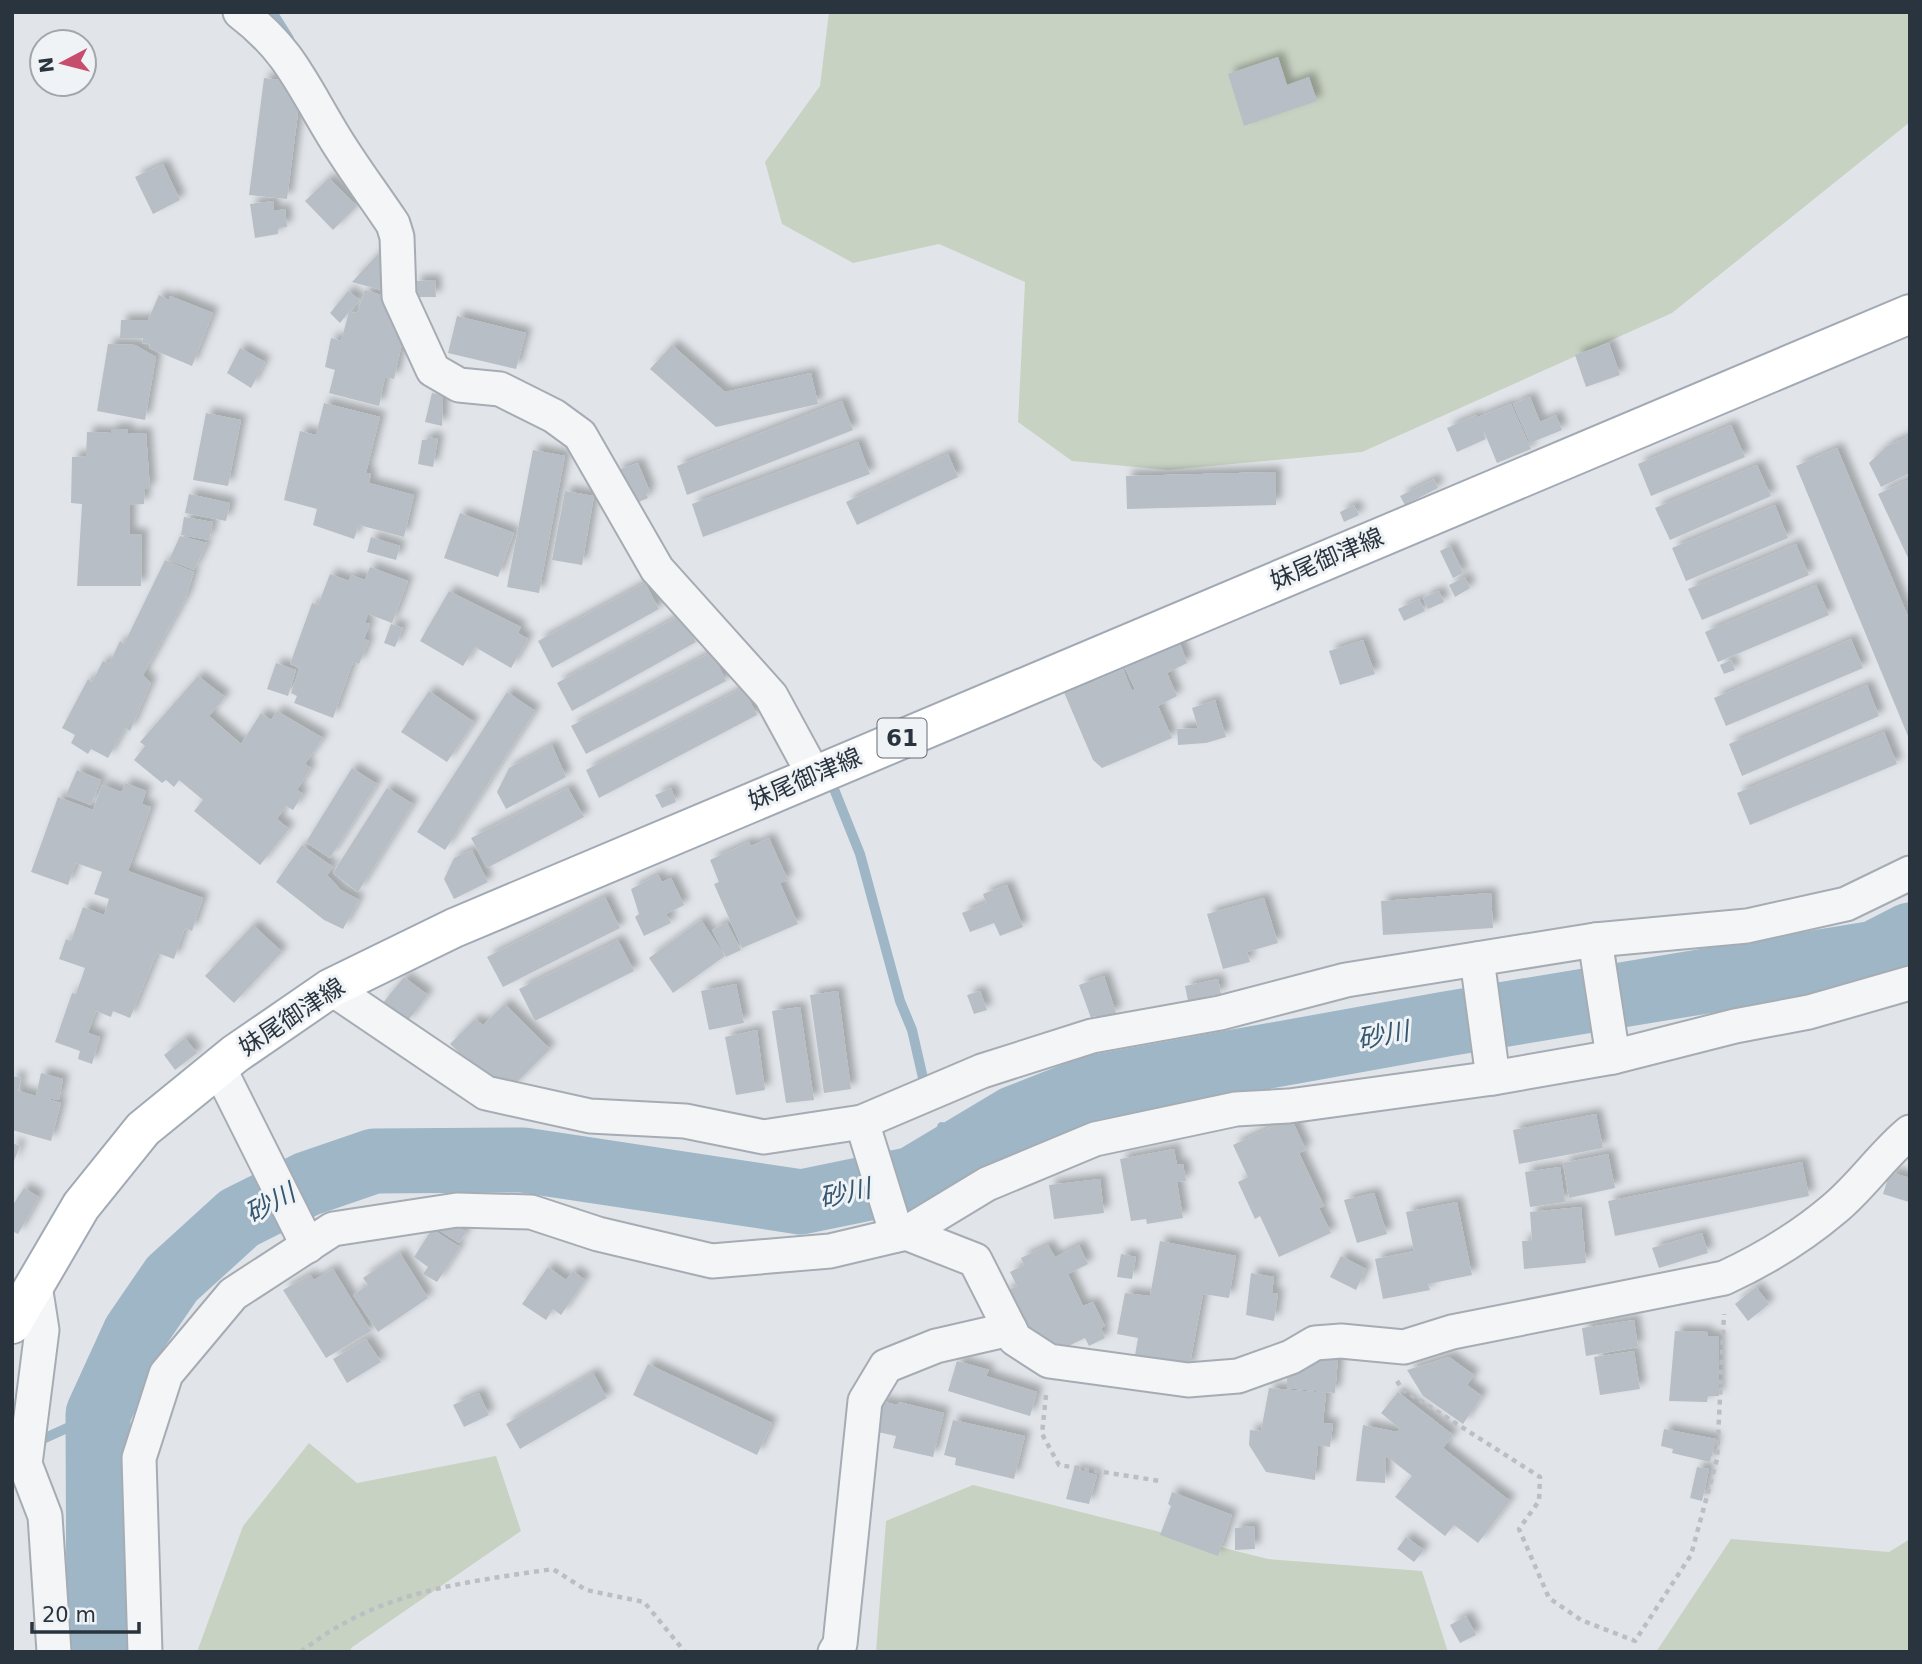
<svg xmlns="http://www.w3.org/2000/svg" width="1922" height="1664" font-family="'DejaVu Sans','Noto Sans JP',sans-serif">
  <style>
    .green { fill: #c8d2c2 }
    .lines { fill: none; stroke-linecap: round; stroke-linejoin: round }
    .stream { stroke: #9eb6c6; stroke-width: 10 }
    .river { stroke: #9eb6c6; stroke-width: 65 }
    .building { fill: #b8bec5; filter: url(#shadow) }
    .minor-casing { stroke: #a6acb3; stroke-width: 37 }
    .primary-casing { stroke: #a1aab4; stroke-width: 42 }
    .path { stroke: #bbbfc3; stroke-width: 4.5; stroke-dasharray: 5 5; stroke-linecap: butt }
    .minor { stroke: #f3f5f7; stroke-width: 33 }
    .primary { stroke: #fff; stroke-width: 38 }
    .labels { text-anchor: middle; stroke-width: 6; stroke-linejoin: round; paint-order: stroke }
    .shield { fill: #f0f3f6; stroke: #656d76; stroke-width: 2 }
    .shield-label { font-size: 23px; font-weight: bold; fill: #2a343f }
    .street-label { font-size: 24px; fill: #2a343f; stroke: #f0f3f6 }
    .water-label { font-size: 26px; font-style: italic; fill: #365771; stroke: #f0f3f6 }
  </style>
  <defs>
    <filter id="shadow"><feDropShadow dx="6" dy="-6" stdDeviation="3.5" flood-color="#0004"/></filter>
  </defs>
  <rect width="100%" height="100%" fill="#e1e5e9"/>
  <g class="green">
    <polygon points="829,12 1910,12 1910,122 1672,313 1362,452 1168,470 1072,461 1018,422 1025,282 939,244 853,263 782,224 765,162 820,86"/>
    <polygon points="309,1443 357,1483 496,1456 521,1531 351,1648 351,1652 197,1652 243,1526"/>
    <polygon points="973,1485 1268,1559 1422,1571 1448,1652 876,1652 886,1521"/>
    <polygon points="1731,1539 1889,1552 1910,1539 1910,1652 1656,1652"/>
  </g>
  <g class="lines">
    <g class="stream">
      <polyline points="272,12 289,39"/>
      <polyline points="834,789 860,854 900,1001 912,1030 923,1078"/>
      <polyline points="942,1127 953,1155"/>
      <polyline points="34,1443 98,1414"/>
    </g>
    <polyline class="river" points="99,1652 98,1414 135,1333 172,1279 239,1218 307,1184 374,1161 523,1160 801,1202 913,1179 1015,1118 1091,1088 1446,1024 1875,953 1910,935"/>
  </g>
  <g class="building">
    <polygon points="1278,57 1287,85 1309,77 1317,101 1244,126 1228,74"/>
    <polygon points="264,78 288,81 300,97 287,199 249,195"/>
    <polygon points="163,164 180,200 153,214 135,177"/>
    <polygon points="329,178 357,206 333,230 305,201"/>
    <polygon points="273,201 274,211 285,209 287,227 278,228 278,234 255,238 250,204"/>
    <polygon points="378,254 386,262 385,291 352,282"/>
    <polygon points="435,280 436,297 415,297 415,281"/>
    <polygon points="365,290 388,297 391,321 398,323 396,337 403,339 394,379 385,377 379,406 329,393 335,370 325,367 331,338 341,341 349,312 340,323 330,313 348,291 360,300 350,312 357,313"/>
    <polygon points="159,295 169,300 170,296 213,313 192,366 149,348 150,344 142,343 143,338 120,338 121,320 148,320"/>
    <polygon points="457,316 526,333 516,369 448,353"/>
    <polygon points="1609,343 1620,375 1586,387 1575,355"/>
    <polygon points="108,344 135,345 156,357 145,420 97,411"/>
    <polygon points="672,345 725,392 811,373 818,404 716,427 650,369"/>
    <polygon points="240,348 265,362 251,388 227,373"/>
    <polygon points="432,393 443,396 442,426 425,422"/>
    <polygon points="1530,397 1540,422 1556,415 1562,430 1530,443 1513,404"/>
    <polygon points="842,401 853,430 687,495 677,466"/>
    <polygon points="324,403 380,417 366,473 371,474 369,483 414,495 404,537 359,525 354,539 313,525 317,509 284,500 300,431 316,435"/>
    <polygon points="1511,404 1531,449 1497,463 1478,417"/>
    <polygon points="206,413 241,420 228,486 193,480"/>
    <polygon points="1476,415 1486,439 1457,452 1447,428"/>
    <polygon points="1731,425 1745,457 1651,496 1638,464"/>
    <polygon points="111,429 128,429 128,434 146,433 150,489 145,489 144,504 130,505 130,534 142,534 141,586 77,586 82,504 71,503 72,457 86,456 87,432 111,433"/>
    <polygon points="1910,436 1910,473 1881,487 1869,463 1887,446"/>
    <polygon points="428,437 438,439 433,467 418,464 422,440 427,440"/>
    <polygon points="858,442 870,474 703,537 692,504"/>
    <polygon points="1837,448 1910,621 1910,741 1796,466"/>
    <polygon points="533,450 565,456 539,593 507,587"/>
    <polygon points="948,454 958,477 857,525 846,502"/>
    <polygon points="638,463 650,492 646,493 648,498 634,504 615,471"/>
    <polygon points="1757,465 1771,496 1670,540 1655,508"/>
    <polygon points="1276,472 1276,505 1127,509 1126,476"/>
    <polygon points="1434,479 1438,488 1405,505 1400,496"/>
    <polygon points="1910,479 1910,562 1878,494"/>
    <polygon points="565,491 594,496 582,565 552,560"/>
    <polygon points="189,494 230,503 226,521 185,513"/>
    <polygon points="1354,505 1359,515 1344,522 1340,512"/>
    <polygon points="1775,505 1788,538 1686,581 1672,548"/>
    <polygon points="460,513 514,533 498,577 444,558"/>
    <polygon points="184,517 213,522 209,540 181,535"/>
    <polygon points="180,536 207,543 194,570 169,560"/>
    <polygon points="371,537 400,546 396,560 367,552"/>
    <polygon points="1796,544 1809,575 1702,620 1688,589"/>
    <polygon points="1450,546 1463,573 1453,578 1440,551"/>
    <polygon points="165,560 194,572 186,597 143,675 151,683 130,731 125,728 108,758 91,749 88,754 71,743 75,735 62,728 88,679 92,682 103,661 109,664 120,641 124,644"/>
    <polygon points="370,567 408,581 392,623 368,614 365,623 370,624 364,639 369,641 359,664 353,662 333,718 294,703 297,696 291,693 300,668 290,664 312,603 318,605 330,574 349,581 351,575 365,580"/>
    <polygon points="1465,577 1470,588 1455,597 1449,585"/>
    <polygon points="645,583 659,609 552,668 538,641"/>
    <polygon points="1816,585 1829,615 1718,662 1705,632"/>
    <polygon points="449,591 521,627 518,633 528,639 511,668 475,647 463,666 420,641"/>
    <polygon points="1439,591 1444,602 1428,609 1423,598"/>
    <polygon points="1419,599 1425,611 1404,621 1398,609"/>
    <polygon points="681,615 696,642 572,711 557,683"/>
    <polygon points="391,624 403,628 395,647 384,643"/>
    <polygon points="1851,639 1863,668 1726,726 1714,698"/>
    <polygon points="1179,640 1187,663 1167,673 1177,696 1158,706 1172,738 1102,768 1093,760 1063,690 1082,681 1084,686 1123,669 1132,691 1135,689 1125,668"/>
    <polygon points="1363,640 1375,674 1340,685 1329,651"/>
    <polygon points="712,652 726,681 586,754 571,726"/>
    <polygon points="1731,660 1735,670 1724,674 1720,665"/>
    <polygon points="276,663 296,670 288,696 267,689"/>
    <polygon points="198,676 225,697 209,716 241,744 261,713 271,720 277,711 323,738 305,764 311,768 297,790 303,794 293,810 286,806 277,819 289,829 260,865 194,811 203,800 179,780 174,787 166,780 162,783 134,760 145,746 140,742"/>
    <polygon points="1867,685 1879,716 1742,776 1729,744"/>
    <polygon points="743,688 757,715 599,798 586,770"/>
    <polygon points="429,691 474,722 447,762 401,732"/>
    <polygon points="507,692 535,711 445,850 417,832"/>
    <polygon points="1215,700 1226,737 1206,743 1178,745 1177,729 1198,728 1192,708"/>
    <polygon points="1884,732 1897,764 1750,825 1737,793"/>
    <polygon points="552,745 566,777 506,809 497,792 509,768"/>
    <polygon points="352,768 377,784 330,858 306,842"/>
    <polygon points="77,770 101,780 91,805 66,795"/>
    <polygon points="125,783 146,791 142,804 151,807 128,871 203,898 192,931 185,928 174,959 157,953 130,1018 113,1011 111,1017 96,1011 88,1033 100,1037 92,1064 78,1059 80,1051 55,1042 72,993 76,994 85,968 59,959 66,939 71,941 83,907 104,915 109,899 94,894 102,872 76,863 68,885 31,872 58,797 93,810 102,785 122,792"/>
    <polygon points="387,788 413,804 358,892 333,873"/>
    <polygon points="568,788 584,817 487,868 471,838"/>
    <polygon points="671,788 676,802 662,808 655,795"/>
    <polygon points="769,838 788,880 780,883 798,924 742,948 714,884 719,882 710,860 749,842 751,846"/>
    <polygon points="302,845 333,867 327,875 341,890 359,900 343,929 324,920 276,882"/>
    <polygon points="472,850 488,882 454,899 444,879 454,858"/>
    <polygon points="658,875 662,882 671,878 684,905 666,914 671,923 644,936 635,917 639,914 631,889"/>
    <polygon points="1007,885 1023,927 1000,936 994,923 970,932 962,913 986,903 983,894"/>
    <polygon points="1491,893 1493,928 1383,935 1381,901"/>
    <polygon points="605,897 620,928 503,987 487,957"/>
    <polygon points="1264,898 1278,943 1247,952 1250,962 1223,969 1207,914"/>
    <polygon points="701,920 725,956 673,993 649,958"/>
    <polygon points="727,923 741,950 726,957 712,930"/>
    <polygon points="253,925 282,952 234,1003 205,976"/>
    <polygon points="618,940 634,971 535,1021 519,989"/>
    <polygon points="1104,976 1116,1013 1097,1020 1095,1016 1091,1018 1079,985"/>
    <polygon points="404,977 428,995 406,1023 382,1004"/>
    <polygon points="1218,979 1221,994 1188,1001 1185,986"/>
    <polygon points="736,984 744,1023 709,1030 701,991"/>
    <polygon points="838,991 851,1089 824,1093 810,995"/>
    <polygon points="980,991 987,1010 974,1014 967,995"/>
    <polygon points="505,1004 550,1049 511,1088 487,1080 450,1044 475,1019 483,1025"/>
    <polygon points="800,1007 814,1100 786,1103 772,1011"/>
    <polygon points="757,1030 765,1090 736,1095 725,1037"/>
    <polygon points="185,1038 197,1053 175,1070 164,1055"/>
    <polygon points="41,1073 63,1079 59,1100 41,1097 61,1103 51,1141 12,1130 12,1076 21,1078 18,1091 36,1096"/>
    <polygon points="1596,1114 1603,1148 1519,1164 1513,1130"/>
    <polygon points="1291,1118 1306,1150 1299,1153 1324,1206 1319,1208 1331,1233 1279,1257 1260,1216 1255,1219 1238,1182 1248,1177 1233,1145"/>
    <polygon points="12,1143 20,1146 12,1166"/>
    <polygon points="1174,1149 1177,1165 1183,1164 1186,1181 1177,1182 1183,1218 1147,1224 1146,1219 1131,1221 1120,1159"/>
    <polygon points="1608,1154 1615,1188 1569,1198 1563,1163"/>
    <polygon points="1802,1162 1809,1196 1615,1236 1608,1201"/>
    <polygon points="1560,1167 1565,1202 1530,1207 1525,1172"/>
    <polygon points="1890,1172 1910,1178 1909,1202 1883,1194"/>
    <polygon points="1100,1179 1104,1213 1054,1219 1049,1185"/>
    <polygon points="24,1188 39,1197 18,1234 12,1231 12,1206"/>
    <polygon points="1374,1193 1387,1234 1357,1243 1344,1200"/>
    <polygon points="1457,1202 1472,1275 1428,1284 1430,1290 1383,1299 1375,1259 1414,1251 1406,1212"/>
    <polygon points="1581,1207 1586,1263 1524,1269 1522,1241 1532,1241 1530,1212"/>
    <polygon points="446,1219 466,1232 459,1243 439,1230"/>
    <polygon points="432,1229 460,1247 437,1282 423,1274 428,1267 414,1257"/>
    <polygon points="1702,1233 1708,1253 1659,1268 1652,1248"/>
    <polygon points="1160,1241 1236,1256 1229,1298 1203,1294 1189,1369 1135,1355 1138,1338 1117,1334 1125,1293 1150,1296"/>
    <polygon points="1048,1245 1055,1257 1079,1245 1088,1264 1068,1274 1083,1306 1093,1302 1105,1326 1101,1328 1105,1338 1089,1346 1085,1338 1056,1352 1019,1324 1004,1292 1017,1286 1010,1272 1024,1265 1021,1258"/>
    <polygon points="400,1253 428,1298 378,1332 353,1295 368,1285 363,1278"/>
    <polygon points="1121,1254 1136,1257 1132,1279 1117,1277"/>
    <polygon points="1341,1256 1366,1269 1356,1290 1330,1277"/>
    <polygon points="548,1267 566,1280 573,1271 585,1280 561,1315 553,1309 546,1320 522,1304"/>
    <polygon points="333,1269 371,1331 326,1358 283,1290 310,1275 314,1280"/>
    <polygon points="1251,1273 1274,1277 1272,1293 1278,1294 1274,1321 1246,1315"/>
    <polygon points="1756,1287 1769,1304 1748,1321 1735,1304"/>
    <polygon points="1634,1320 1638,1347 1586,1356 1582,1328"/>
    <polygon points="1675,1331 1707,1332 1708,1336 1719,1337 1719,1396 1708,1396 1707,1402 1669,1401"/>
    <polygon points="366,1339 381,1362 347,1383 333,1359"/>
    <polygon points="1634,1351 1640,1389 1600,1395 1594,1357"/>
    <polygon points="1449,1357 1474,1375 1467,1385 1482,1396 1463,1424 1423,1396 1407,1370"/>
    <polygon points="1315,1359 1338,1359 1335,1393 1287,1388 1287,1375"/>
    <polygon points="957,1361 989,1370 986,1376 1037,1392 1030,1416 948,1391"/>
    <polygon points="648,1364 772,1423 757,1455 633,1395"/>
    <polygon points="593,1373 607,1398 520,1449 506,1424"/>
    <polygon points="1269,1388 1326,1393 1323,1423 1333,1424 1330,1447 1318,1445 1315,1480 1266,1472 1249,1445 1250,1430 1261,1431"/>
    <polygon points="1398,1392 1453,1435 1443,1448 1510,1501 1478,1543 1454,1525 1445,1536 1395,1497 1412,1476 1386,1456 1385,1483 1356,1481 1363,1425 1397,1432 1400,1429 1381,1413"/>
    <polygon points="479,1393 489,1415 464,1427 453,1405"/>
    <polygon points="879,1401 898,1405 899,1402 944,1413 933,1457 893,1448 896,1436 873,1431"/>
    <polygon points="953,1420 1025,1436 1014,1479 955,1465 956,1458 944,1455"/>
    <polygon points="1664,1429 1716,1439 1710,1462 1672,1453 1673,1449 1661,1446"/>
    <polygon points="1697,1467 1709,1469 1702,1501 1690,1498"/>
    <polygon points="1074,1469 1097,1475 1089,1504 1066,1499"/>
    <polygon points="1172,1492 1232,1515 1218,1556 1160,1535 1171,1506 1168,1504"/>
    <polygon points="1254,1526 1255,1549 1235,1550 1235,1528"/>
    <polygon points="1406,1537 1424,1550 1414,1562 1397,1549"/>
    <polygon points="1466,1616 1476,1635 1460,1643 1450,1625"/>
  </g>
  <g class="lines">
    <g class="minor-casing">
      <g id="minor">
        <path d="M240,12c49,37 62,72 93,123 18,30 40,59 60,89l4,13 2,59 34,74 26,15 41,4 54,27 26,19 77,134 114,127 43,79"/>
        <polyline points="1595,940 1613,1057"/>
        <polyline points="1477,959 1493,1078"/>
        <polyline points="331,988 486,1093 590,1116 685,1121 764,1137 862,1122 982,1071 1092,1036 1220,1013 1346,980 1595,940 1747,926 1846,904 1910,873"/>
        <polyline points="219,1068 308,1246"/>
        <polyline points="862,1122 897,1235"/>
        <path d="M906,1233l69,27 40,79 34,22 139,19 50,-4 53,-19 24,-14 26,-2 63,6 48,-15 272,-54c39,-18 77,-41 110,-69 28,-23 48,-54 76,-77"/>
        <polyline points="35,1285 42,1330 25,1464 45,1516 54,1652"/>
        <polyline points="145,1652 139,1458 166,1374 233,1294 333,1229 457,1210 531,1212 598,1234 712,1261 830,1251 906,1233 987,1184 1095,1139 1236,1109 1289,1106 1493,1078 1613,1057 1735,1026 1809,1012 1910,983"/>
        <polyline points="835,1652 840,1644 865,1401 886,1366 936,1346 1010,1329"/>
      </g>
    </g>
    <g class="primary-casing">
      <polyline id="primary" points="12,1324 81,1206 143,1129 235,1054 331,988 454,928 1910,314"/>
    </g>
    <g class="path">
      <polyline points="1397,1381 1402,1389 1540,1477 1539,1501 1519,1529 1549,1598 1581,1620 1635,1641 1691,1555 1717,1459 1724,1314"/>
      <polyline points="1046,1395 1042,1434 1059,1465 1160,1481"/>
      <path d="M301,1652c76,-61 160,-69 252,-83l33,21 58,12 41,50"/>
    </g>
    <use href="#minor" class="minor"/>
    <use href="#primary" class="primary"/>
  </g>
  <g class="labels">
    <rect class="shield" x="877.5" y="718.5" width="49" height="39" rx="5"/>
    <g class="shield-label">
      <text x="902" y="746">61</text>
    </g>
    <g class="street-label">
      <text transform="translate(1327 559) rotate(-23)" y="8">妹尾御津線</text>
      <text transform="translate(805 779) rotate(-23)" y="8">妹尾御津線</text>
      <text transform="translate(292 1017) rotate(-33)" y="8">妹尾御津線</text>
    </g>
    <g class="water-label">
      <text transform="translate(1383 1035) rotate(-10)" y="9">砂川</text>
      <text transform="translate(845 1193) rotate(-12)" y="9">砂川</text>
      <text transform="translate(270 1203) rotate(-28)" y="9">砂川</text>
    </g>
  </g>
  <rect width="1922" height="1664" fill="none" stroke="#2a343f" stroke-width="28"/>
  <g transform="translate(63 63) rotate(263)"><circle r="33" fill="#f0f3f6" stroke="#a1a7ad" stroke-width="2"/>
  <path d="M0-5L12 26L0 18L-12 26Z" fill="#c64d6c"/>
  <text y="-10" font-size="19" font-weight="bold" text-anchor="middle" fill="#2a343f">N</text>
  </g>
  <path d="M32 1622v10h107v-10" fill="none" stroke="#2a343f" stroke-width="3.5"/>
  <text x="42" y="1622" font-size="21" fill="#2a343f" stroke="#f0f3f6" stroke-width="5" paint-order="stroke">20 m</text>
</svg>
